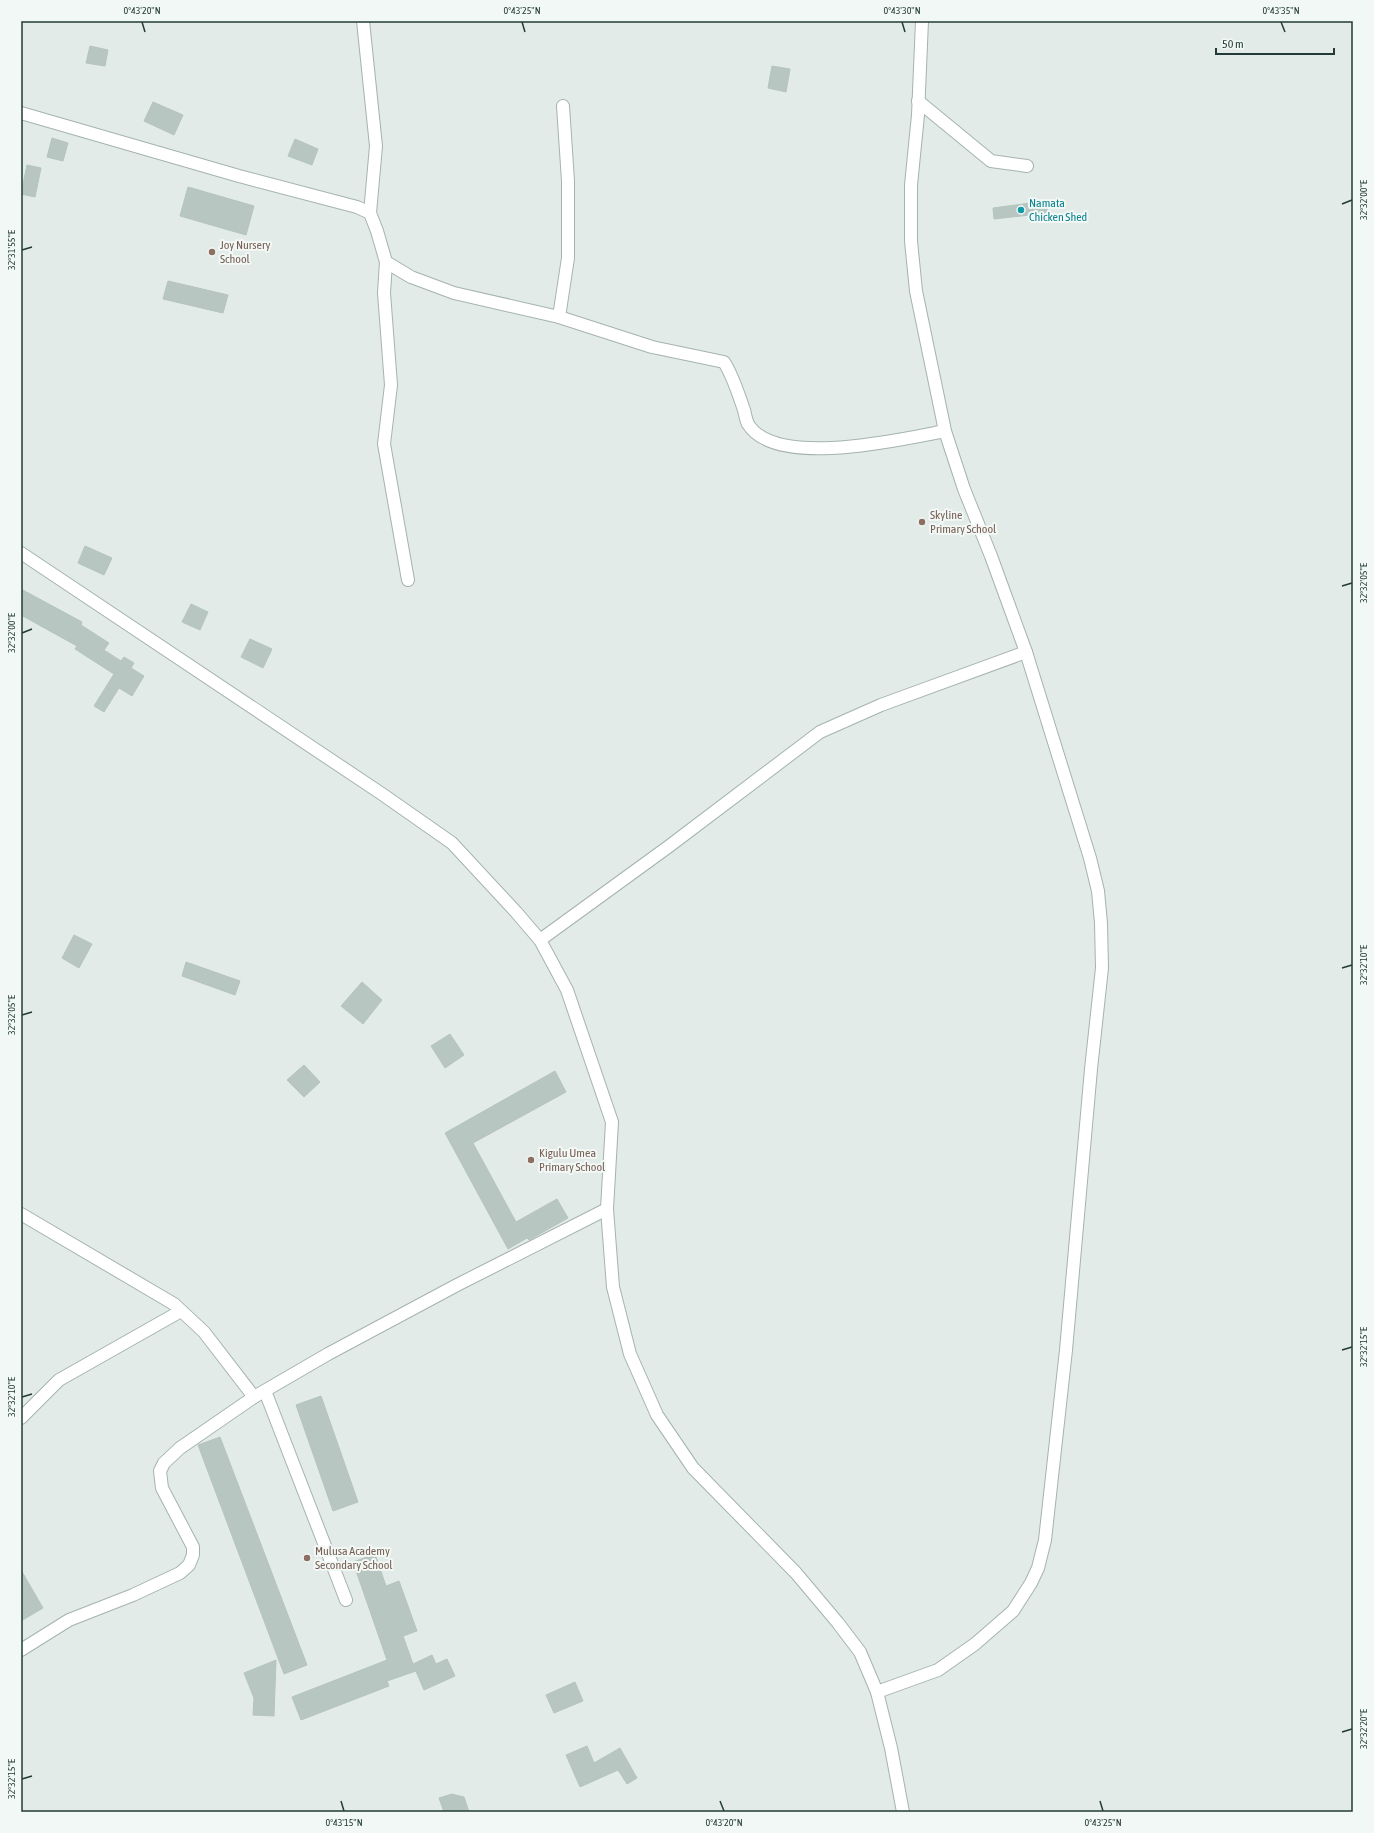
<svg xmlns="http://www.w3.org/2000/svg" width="1374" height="1833" font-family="'Asap Condensed',sans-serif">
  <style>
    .building { fill: #b7c6c1; stroke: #b5c4bf }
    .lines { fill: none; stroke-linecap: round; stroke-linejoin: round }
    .street-casing { stroke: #a5b3af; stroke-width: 14 }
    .street { stroke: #fff; stroke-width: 12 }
    .ticks { fill: none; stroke: #233b36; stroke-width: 1.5 }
    .culture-dot { fill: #0f9aa8; stroke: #f2f8f5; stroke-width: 1.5 }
    .education-dot { fill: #8d6e63; stroke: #f2f8f5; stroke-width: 1.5 }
    .labels { text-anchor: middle; stroke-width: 4; stroke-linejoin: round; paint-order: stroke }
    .culture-label { font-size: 12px; fill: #0d838f; stroke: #f2f8f5; text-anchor: start }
    .education-label { font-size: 12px; fill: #785e54; stroke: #f2f8f5; text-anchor: start }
    .neatline { fill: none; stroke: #233b36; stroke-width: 1.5 }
    .ticks-label { font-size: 10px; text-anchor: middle; fill: #233b36 }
  </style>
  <rect width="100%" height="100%" fill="#e2ebe8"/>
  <g class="building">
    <polygon points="90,46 108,50 105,66 86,63"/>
    <polygon points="772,66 790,69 786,92 768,88"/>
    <polygon points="153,102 183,115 174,135 144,121"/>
    <polygon points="52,138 68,143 63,161 47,157"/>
    <polygon points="295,139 318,149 312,165 288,156"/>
    <polygon points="27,165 41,168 35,197 21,194"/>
    <polygon points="188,187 254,206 246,235 180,216"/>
    <polygon points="1045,201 1048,213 994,219 993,208"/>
    <polygon points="168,281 228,295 223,313 163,299"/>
    <polygon points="85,546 112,558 104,575 78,563"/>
    <polygon points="21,589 82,622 81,625 109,643 104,650 121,661 124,657 134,663 131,668 144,676 132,696 119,688 104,712 94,706 114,674 75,649 77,646 21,615"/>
    <polygon points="191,604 208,612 200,630 182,622"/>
    <polygon points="250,639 272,649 263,668 241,657"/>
    <polygon points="74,935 92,944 79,968 62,958"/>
    <polygon points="186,962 240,981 235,995 182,976"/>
    <polygon points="362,982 382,1000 363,1024 341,1006"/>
    <polygon points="450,1034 464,1055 445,1068 431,1046"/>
    <polygon points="304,1065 320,1082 304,1097 287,1080"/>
    <polygon points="555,1071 566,1092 473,1143 516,1222 557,1199 568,1218 529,1240 527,1238 508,1249 445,1133"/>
    <polygon points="321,1396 358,1502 333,1511 296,1405"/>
    <polygon points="220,1437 307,1665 284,1674 198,1445"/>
    <polygon points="375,1554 386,1586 399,1581 417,1631 403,1636 413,1664 432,1655 436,1664 447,1659 455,1676 424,1690 415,1669 416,1671 387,1681 389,1686 301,1720 292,1697 387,1660 353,1562"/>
    <polygon points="21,1570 43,1608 21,1621"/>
    <polygon points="276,1660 274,1716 253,1715 254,1698 244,1673"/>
    <polygon points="575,1682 583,1701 554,1713 546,1695"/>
    <polygon points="587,1746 594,1763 620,1748 637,1778 627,1784 618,1770 580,1787 566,1755"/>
    <polygon points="452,1794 464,1797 469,1812 444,1812 439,1798"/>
  </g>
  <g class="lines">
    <g class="street-casing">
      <g id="street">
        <polyline points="363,21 376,146 370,213"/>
        <polyline points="918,101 991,161 1027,166"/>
        <path d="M21,113l218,63 118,31 13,6 7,18 9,31 25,15 43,16 105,24 93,30 72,15c9,14 14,31 20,48 1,4 2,10 4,14 27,45 155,15 197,7"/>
        <polyline points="386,262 384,293 391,385 384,444 408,580"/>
        <polyline points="559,317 568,258 568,181 563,106"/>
        <polyline points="21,553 382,794 452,843 516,912 540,940 567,990 612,1122 607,1209 613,1287 630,1354 657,1415 693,1468 796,1573 838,1623 860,1652 877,1692 891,1748 903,1812"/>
        <polyline points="540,940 668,847 820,732 881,705 1026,652"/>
        <polyline points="21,1214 174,1304 204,1332 254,1397"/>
        <polyline points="265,1391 346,1600"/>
        <polyline points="21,1418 59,1380 181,1311"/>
        <polyline points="21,1650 69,1620 133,1595 180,1573 189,1565 193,1555 193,1547 162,1488 160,1471 164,1463 180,1448 254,1397 328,1354 457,1285 607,1209"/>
        <polyline points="877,1692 938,1670 975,1644 1013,1611 1031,1583 1038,1568 1045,1540 1066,1350 1091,1069 1102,968 1101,923 1098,891 1090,858 1026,652 991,556 964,489 945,431 916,291 911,241 911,185 918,115 922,21"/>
      </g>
    </g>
    <use href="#street" class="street"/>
  </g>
  <path class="ticks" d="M142,22l3,10M522,22l3,10M902,22l3,10M1281,22l4,10M1342,204l10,-4M22,250l10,-3M1342,586l10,-3M22,633l10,-4M1342,968l10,-3M22,1015l10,-3M1342,1350l10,-3M22,1397l10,-3M1342,1732l10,-3M22,1779l10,-3M341,1801l3,10M720,1801l4,10M1100,1801l3,10"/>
  <circle class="culture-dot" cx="1021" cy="210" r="4"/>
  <g class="education-dot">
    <circle cx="212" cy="252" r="4"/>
    <circle cx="922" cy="522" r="4"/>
    <circle cx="531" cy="1160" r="4"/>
    <circle cx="307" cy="1558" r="4"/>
  </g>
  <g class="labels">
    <g class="culture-label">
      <text x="1029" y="207">Namata<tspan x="1029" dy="14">Chicken Shed</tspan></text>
    </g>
    <g class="education-label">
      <text x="220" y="249">Joy Nursery<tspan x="220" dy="14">School</tspan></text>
      <text x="930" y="519">Skyline<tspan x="930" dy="14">Primary School</tspan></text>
      <text x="539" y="1157">Kigulu Umea<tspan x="539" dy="14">Primary School</tspan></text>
      <text x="315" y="1555">Mulusa Academy<tspan x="315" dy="14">Secondary School</tspan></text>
    </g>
  </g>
  <rect width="1374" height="1833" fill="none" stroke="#f2f8f5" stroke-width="44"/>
  <path d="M1216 48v6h118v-6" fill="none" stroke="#233b36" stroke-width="2"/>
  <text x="1222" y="48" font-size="12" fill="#233b36" stroke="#f2f8f5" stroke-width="3" paint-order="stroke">50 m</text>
  <rect x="22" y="22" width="1330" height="1789" class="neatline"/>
  <g class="ticks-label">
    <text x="142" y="14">0°43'20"N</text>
    <text x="522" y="14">0°43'25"N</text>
    <text x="902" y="14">0°43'30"N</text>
    <text x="1281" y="14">0°43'35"N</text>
    <text transform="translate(1363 200) rotate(-90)" y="4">32°32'00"E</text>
    <text transform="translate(11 250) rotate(-90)" y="4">32°31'55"E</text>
    <text transform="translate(1363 583) rotate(-90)" y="4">32°32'05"E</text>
    <text transform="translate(11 633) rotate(-90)" y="4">32°32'00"E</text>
    <text transform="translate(1363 965) rotate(-90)" y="4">32°32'10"E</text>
    <text transform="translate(11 1015) rotate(-90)" y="4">32°32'05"E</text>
    <text transform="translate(1363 1347) rotate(-90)" y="4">32°32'15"E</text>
    <text transform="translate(11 1397) rotate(-90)" y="4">32°32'10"E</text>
    <text transform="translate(1363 1729) rotate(-90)" y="4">32°32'20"E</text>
    <text transform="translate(11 1779) rotate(-90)" y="4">32°32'15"E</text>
    <text x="344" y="1826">0°43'15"N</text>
    <text x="724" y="1826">0°43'20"N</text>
    <text x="1103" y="1826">0°43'25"N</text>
  </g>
</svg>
